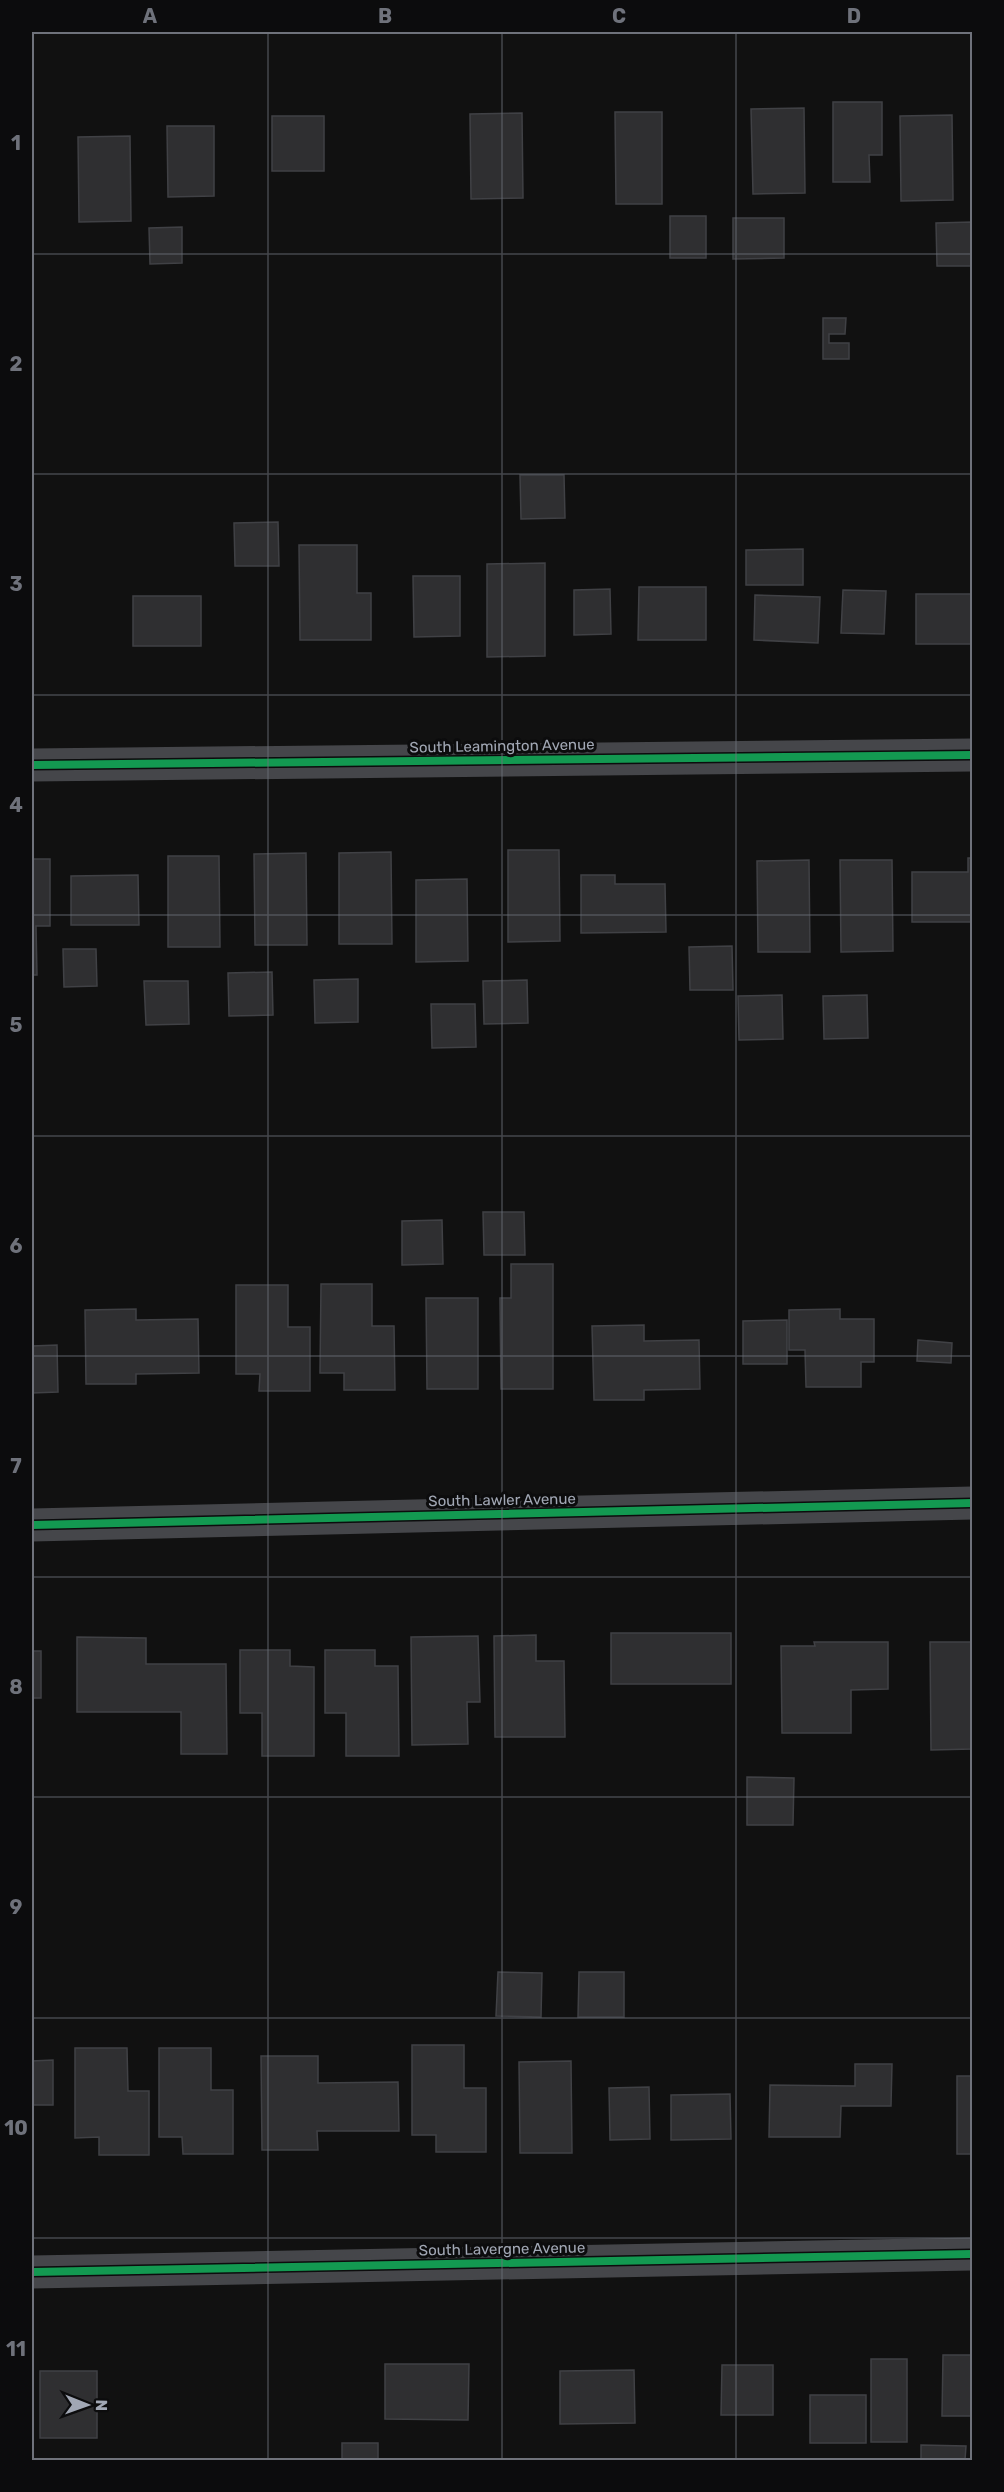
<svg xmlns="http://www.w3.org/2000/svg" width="1004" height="2492" font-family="Rubik,sans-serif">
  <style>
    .building { fill: #2f2f31; stroke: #404145; stroke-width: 1.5 }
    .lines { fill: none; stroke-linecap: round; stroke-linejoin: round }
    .minor { stroke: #45464a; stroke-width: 33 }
    .cycleway-casing { stroke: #0c0c0d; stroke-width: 11 }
    .cycleway { stroke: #139951; stroke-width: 8 }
    .grid { fill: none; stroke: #6f727b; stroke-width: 1.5; stroke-opacity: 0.55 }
    .labels { text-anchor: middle; stroke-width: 6; stroke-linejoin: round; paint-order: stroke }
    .street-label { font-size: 15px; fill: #a1a7b4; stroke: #0c0c0d }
    .neatline { fill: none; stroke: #6f727b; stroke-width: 2 }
    .grid-label { font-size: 20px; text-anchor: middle; font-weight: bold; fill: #6f727b }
  </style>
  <rect width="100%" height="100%" fill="#111"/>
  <g class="building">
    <polygon points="833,102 882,102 882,155 869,155 870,182 833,182"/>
    <polygon points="804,108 805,193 753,194 751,109"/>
    <polygon points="615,112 662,112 662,204 616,204"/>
    <polygon points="522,113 523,198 471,199 470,114"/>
    <polygon points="952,115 953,200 901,201 900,116"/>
    <rect x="272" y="116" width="52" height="55"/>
    <polygon points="167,126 214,126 214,196 168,197"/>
    <polygon points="130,136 131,221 79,222 78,137"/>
    <rect x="670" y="216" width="36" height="42"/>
    <polygon points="733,218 784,218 784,258 733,259"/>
    <polygon points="972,222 972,266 937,266 936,223"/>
    <polygon points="182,227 182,263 150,264 149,228"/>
    <polygon points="823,318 846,318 845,334 829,334 829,343 849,343 849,359 823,359"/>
    <polygon points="520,475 564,475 565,518 521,519"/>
    <polygon points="278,522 279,566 235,566 234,523"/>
    <polygon points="299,545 357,545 357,593 371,593 371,640 300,640"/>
    <polygon points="803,549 803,585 746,585 746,550"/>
    <polygon points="545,563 545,656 487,657 487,564"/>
    <polygon points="413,576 460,576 460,636 414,637"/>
    <polygon points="639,587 706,587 706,640 638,640"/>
    <polygon points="610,589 611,634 574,635 574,590"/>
    <polygon points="843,590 886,591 884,634 841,633"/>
    <rect x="916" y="594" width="56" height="50"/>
    <polygon points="755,595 820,597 818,643 754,640"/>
    <rect x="133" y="596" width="68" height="50"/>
    <polygon points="508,850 559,850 560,941 508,942"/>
    <polygon points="391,852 392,944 339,944 339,853"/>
    <polygon points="306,853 307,945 255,945 254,854"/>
    <polygon points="168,856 219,856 220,947 168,947"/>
    <polygon points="968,858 972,858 972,922 912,922 912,872 968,872"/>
    <polygon points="32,859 50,859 50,926 36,926 37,975 32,975"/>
    <polygon points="809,860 810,952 758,952 757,861"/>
    <polygon points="840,860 892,860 893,951 841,952"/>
    <polygon points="138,875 139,925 71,925 71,876"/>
    <polygon points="581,875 615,875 615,884 665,884 666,932 581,933"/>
    <polygon points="467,879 468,961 416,962 416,880"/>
    <polygon points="732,946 733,990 690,990 689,947"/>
    <polygon points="63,949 96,949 97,986 64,987"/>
    <polygon points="272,972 273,1015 229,1016 228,973"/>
    <polygon points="358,979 358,1022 315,1023 314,980"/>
    <polygon points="527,980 528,1023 484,1024 483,981"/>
    <polygon points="144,981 188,981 189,1024 146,1025"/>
    <polygon points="782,995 783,1039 739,1040 738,996"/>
    <polygon points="867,995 868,1038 824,1039 823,996"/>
    <polygon points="431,1004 475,1004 476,1047 432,1048"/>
    <polygon points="483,1212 524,1212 525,1255 484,1255"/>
    <polygon points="442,1220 443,1264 402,1265 402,1221"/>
    <polygon points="511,1264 553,1264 553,1389 501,1389 500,1298 511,1298"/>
    <polygon points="321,1284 372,1284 372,1326 394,1326 395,1390 344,1390 344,1373 320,1373"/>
    <polygon points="236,1285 288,1285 288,1327 310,1327 310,1391 259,1391 260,1374 236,1374"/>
    <polygon points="426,1298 478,1298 478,1389 427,1389"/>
    <polygon points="136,1309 136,1320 198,1319 199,1373 136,1374 136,1384 86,1384 85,1310"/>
    <polygon points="840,1309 840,1319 874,1319 874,1362 861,1362 861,1387 806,1387 805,1350 789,1350 789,1310"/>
    <polygon points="787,1320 787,1364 743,1364 743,1321"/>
    <polygon points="644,1325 644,1341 699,1340 700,1389 644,1390 644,1400 594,1400 592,1326"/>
    <polygon points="918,1340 952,1343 951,1363 917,1361"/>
    <polygon points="57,1345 58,1392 32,1393 32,1346"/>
    <rect x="611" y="1633" width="120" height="51"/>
    <polygon points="536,1635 536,1661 564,1661 565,1737 495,1737 494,1636"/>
    <polygon points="478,1636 480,1702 467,1702 468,1744 412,1745 411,1637"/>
    <polygon points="77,1637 146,1638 146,1664 226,1664 227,1754 181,1754 181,1712 77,1712"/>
    <polygon points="814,1642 888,1642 888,1689 851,1690 851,1733 782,1733 781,1646 815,1646"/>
    <polygon points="930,1642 972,1642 972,1749 931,1750"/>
    <polygon points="240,1650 290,1650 290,1666 314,1667 314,1756 262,1756 262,1713 240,1713"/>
    <polygon points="325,1650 375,1650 375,1666 398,1666 399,1756 346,1756 346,1713 325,1713"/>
    <rect x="32" y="1651" width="9" height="47"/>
    <polygon points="747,1777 794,1778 793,1825 747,1825"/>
    <polygon points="498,1972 542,1973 541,2017 496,2016"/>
    <polygon points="579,1972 624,1972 624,2017 578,2017"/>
    <polygon points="412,2045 464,2045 464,2088 486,2088 486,2152 436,2152 436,2135 412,2135"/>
    <polygon points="75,2048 127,2048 128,2091 149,2091 149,2155 99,2155 99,2137 75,2138"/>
    <polygon points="159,2048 211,2048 211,2090 233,2090 233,2154 183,2154 182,2137 159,2137"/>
    <polygon points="261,2056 318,2056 318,2083 398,2082 399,2131 317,2131 318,2150 262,2150"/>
    <polygon points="53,2060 53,2105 32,2105 32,2061"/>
    <polygon points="571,2061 572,2153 520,2153 519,2062"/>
    <polygon points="855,2064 892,2064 891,2106 841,2106 840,2137 769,2137 770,2085 855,2086"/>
    <rect x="957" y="2076" width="15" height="78"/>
    <polygon points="649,2087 650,2139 610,2140 609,2088"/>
    <polygon points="730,2094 731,2139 671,2140 671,2095"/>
    <polygon points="943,2355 972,2355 972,2416 942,2416"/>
    <rect x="871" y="2359" width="36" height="83"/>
    <polygon points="385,2364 469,2364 468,2420 385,2419"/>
    <polygon points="722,2365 773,2365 773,2415 721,2415"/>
    <polygon points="634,2370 635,2423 560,2424 560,2371"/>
    <rect x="40" y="2371" width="57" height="67"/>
    <rect x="810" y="2395" width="56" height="48"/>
    <rect x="342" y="2443" width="36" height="17"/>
    <polygon points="921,2445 966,2446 965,2460 921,2460"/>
  </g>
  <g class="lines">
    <g class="minor">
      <polyline points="32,765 972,755"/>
      <polyline points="32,1525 972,1503"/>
      <polyline points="32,2272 972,2254"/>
    </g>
    <g class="cycleway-casing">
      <g id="cycleway">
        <polyline points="32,765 972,755"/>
        <polyline points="32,1525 972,1503"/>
        <polyline points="32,2272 972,2254"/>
      </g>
    </g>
    <use href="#cycleway" class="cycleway"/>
  </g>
  <path class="grid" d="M268,32v2428M502,32v2428M736,32v2428M32,254h940M32,474h940M32,695h940M32,915h940M32,1136h940M32,1356h940M32,1577h940M32,1797h940M32,2018h940M32,2238h940"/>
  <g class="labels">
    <g class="street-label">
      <text transform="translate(502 746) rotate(-1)" y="5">South Leamington Avenue</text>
      <text transform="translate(502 1500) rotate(-1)" y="5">South Lawler Avenue</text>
      <text transform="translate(502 2249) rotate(-1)" y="5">South Lavergne Avenue</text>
    </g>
  </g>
  <rect width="1004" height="2492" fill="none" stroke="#0c0c0d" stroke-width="66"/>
  <g transform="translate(87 2405) rotate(91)" stroke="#0c0c0d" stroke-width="4.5" paint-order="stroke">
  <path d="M0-4.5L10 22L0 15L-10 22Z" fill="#a1a7b4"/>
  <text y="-9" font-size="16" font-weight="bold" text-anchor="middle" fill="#a1a7b4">N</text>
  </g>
  <rect x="33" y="33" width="938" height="2426" class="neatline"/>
  <g class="grid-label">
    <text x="150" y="23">A</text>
    <text x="385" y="23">B</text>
    <text x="619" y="23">C</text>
    <text x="854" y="23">D</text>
    <text x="16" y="150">1</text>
    <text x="16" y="371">2</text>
    <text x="16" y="591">3</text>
    <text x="16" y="812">4</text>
    <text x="16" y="1032">5</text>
    <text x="16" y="1253">6</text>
    <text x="16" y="1473">7</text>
    <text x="16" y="1694">8</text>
    <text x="16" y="1914">9</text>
    <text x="16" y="2135">10</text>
    <text x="16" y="2356">11</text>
  </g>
</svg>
